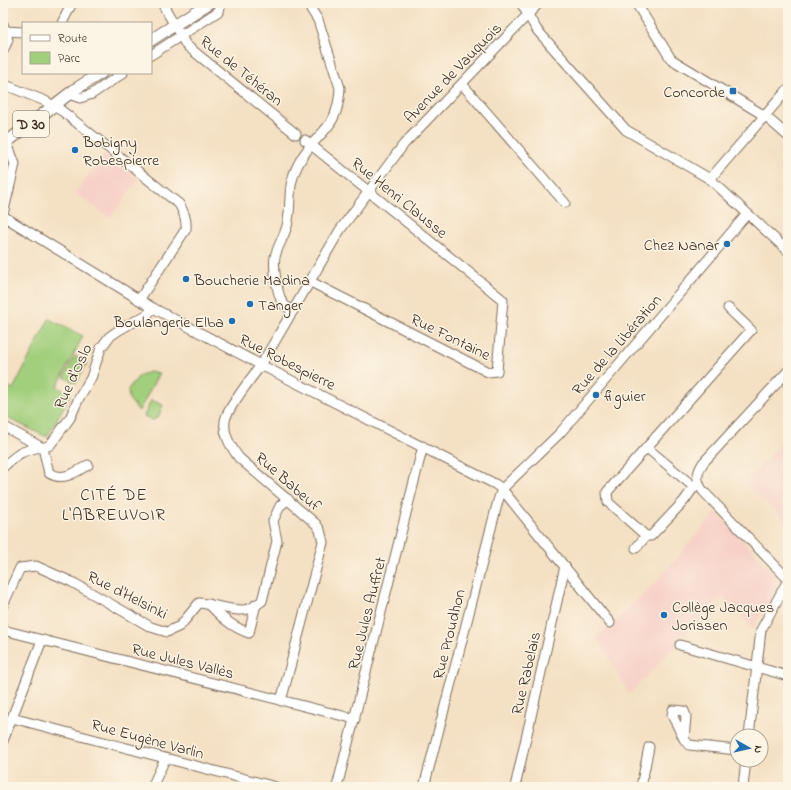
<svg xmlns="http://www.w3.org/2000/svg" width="791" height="790" font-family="'Indie Flower',sans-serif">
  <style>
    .built { fill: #f7d1c8 }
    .green { fill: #a1cf7c; stroke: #6e7c4d }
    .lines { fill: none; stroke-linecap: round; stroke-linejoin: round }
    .minor-casing { stroke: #7c6a58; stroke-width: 11 }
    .major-casing { stroke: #7c6a58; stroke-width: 13 }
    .minor { stroke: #fff; stroke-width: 9 }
    .major { stroke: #fff; stroke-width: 11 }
    .poi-dot { fill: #1f6fb2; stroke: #fcf5e5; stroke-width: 1.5 }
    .labels { text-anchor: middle; stroke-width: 3; stroke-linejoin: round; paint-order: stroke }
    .shield { fill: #fcf5e5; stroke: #75675a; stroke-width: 1 }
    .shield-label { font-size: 15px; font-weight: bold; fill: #3b2a1e }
    .street-label { font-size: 16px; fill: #3b2a1e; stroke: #fcf5e5 }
    .poi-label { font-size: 16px; fill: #3b2a1e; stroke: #fcf5e5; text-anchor: start }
    .neighbourhood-label { font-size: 17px; letter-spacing: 1px; fill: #3b2a1e; stroke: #fcf5e5 }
  </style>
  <rect width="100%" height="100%" fill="#fcf5e5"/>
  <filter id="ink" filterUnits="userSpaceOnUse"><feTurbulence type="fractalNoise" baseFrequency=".025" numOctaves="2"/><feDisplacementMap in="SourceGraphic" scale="8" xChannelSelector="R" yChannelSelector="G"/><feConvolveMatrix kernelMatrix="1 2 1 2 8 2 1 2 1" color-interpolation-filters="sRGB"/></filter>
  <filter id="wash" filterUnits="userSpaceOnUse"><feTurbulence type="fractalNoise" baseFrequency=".012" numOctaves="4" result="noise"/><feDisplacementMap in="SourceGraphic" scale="16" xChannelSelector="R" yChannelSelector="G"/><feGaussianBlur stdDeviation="0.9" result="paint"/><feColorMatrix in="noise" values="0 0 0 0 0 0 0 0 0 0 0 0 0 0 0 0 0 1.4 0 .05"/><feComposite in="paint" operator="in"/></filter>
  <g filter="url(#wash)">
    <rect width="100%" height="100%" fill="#f4e0c3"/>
    <g class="built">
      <polygon points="104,154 138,180 110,218 75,193"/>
      <polygon points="788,436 788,523 745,483"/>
      <polygon points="716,512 778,578 777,585 753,630 723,597 629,694 597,638 656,582"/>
    </g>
    <g class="green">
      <polygon points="49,319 83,336 57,387 71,394 47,437 3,416 3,384 13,389"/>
      <polygon points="75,356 87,363 76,383 64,377"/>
      <polygon points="150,372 159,373 139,411 129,399 128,389 140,375"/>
      <polygon points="151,400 163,405 158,418 152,420 144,416"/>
    </g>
  </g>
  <g filter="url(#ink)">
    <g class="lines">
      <g class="minor-casing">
        <g id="minor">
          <polyline points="162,3 186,45 296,134"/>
          <polyline points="521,3 537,30 626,130 710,179 788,251"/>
          <polyline points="636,3 671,59 765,116 788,136"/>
          <polyline points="62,23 72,3"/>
          <polyline points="3,24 8,40 3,51"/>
          <polyline points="6,31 23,32"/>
          <polyline points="151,55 219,11 221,3"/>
          <path d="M3,84l42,17 17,10 117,93c5,8 8,15 7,25l-47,71"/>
          <polyline points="462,84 565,203"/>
          <polyline points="69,94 80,98 92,94 123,73"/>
          <polyline points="305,140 503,300 497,371 488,372 311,282"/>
          <polyline points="710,179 788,89"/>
          <polyline points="3,214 15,164 7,143"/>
          <polyline points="3,216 153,308 261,365 495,484 502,489 610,623"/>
          <path d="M293,311l-9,-6 -3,-5c-4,-10 -8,-33 -6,-43 2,-10 9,-20 12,-31 6,-25 -2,-39 13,-65 17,-31 38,-29 40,-73l-22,-68 -11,-17"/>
          <path d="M788,371l-85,92c-7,11 -7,18 0,28l85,88"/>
          <polyline points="3,426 43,448"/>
          <polyline points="43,448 50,445 70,418 79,398 91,378 101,348 109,337 119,330 148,314 153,308"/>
          <path d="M43,448l6,25c14,9 27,-1 39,-8"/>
          <polyline points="647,448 694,487"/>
          <path d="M3,467c16,-14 16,-15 37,-20"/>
          <polyline points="694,487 684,501 651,536 646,536 608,502 607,492 751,330 728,308"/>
          <polyline points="636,548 646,536"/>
          <path d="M209,604c12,13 23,23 40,29l7,-29"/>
          <path d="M3,605l17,-37 16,-2 36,16 79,45 16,5 13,-6 19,-23c14,1 37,10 49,6 5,-1 10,-5 14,-8l15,-60 -4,-20 7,-15 8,-7"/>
          <polyline points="3,630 355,719"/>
          <polyline points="680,645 788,676"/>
          <path d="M281,701l42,-159 -3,-12 -4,-6 -77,-66c-8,-11 -18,-26 -13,-41 5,-13 26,-40 35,-52l79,-135 64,-86 135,-141"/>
          <polyline points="12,718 276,787"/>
          <polyline points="749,736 761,630 788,580"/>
          <polyline points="684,739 686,716 684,711 673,710 672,715 684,739 689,745 737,750"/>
          <polyline points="3,741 42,640"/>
          <polyline points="152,787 165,759"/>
          <polyline points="337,787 423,446"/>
          <polyline points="424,787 498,501 502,489 560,433 747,214"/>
          <polyline points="515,787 565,566"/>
          <polyline points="641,787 649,747"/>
          <polyline points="743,787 746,760"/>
        </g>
      </g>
      <g class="major-casing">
        <g id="major">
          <polyline points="151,40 209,3"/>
          <polyline points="3,145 74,90 101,73"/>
        </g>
      </g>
      <use href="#minor" class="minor"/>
      <use href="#major" class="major"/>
    </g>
  </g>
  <g class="poi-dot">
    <rect x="729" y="87" width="8" height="8" rx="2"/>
    <circle cx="75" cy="150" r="4"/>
    <circle cx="727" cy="244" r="4"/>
    <circle cx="186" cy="279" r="4"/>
    <circle cx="250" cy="304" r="4"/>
    <circle cx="232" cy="321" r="4"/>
    <circle cx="596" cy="395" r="4"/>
    <circle cx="664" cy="615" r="4"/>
  </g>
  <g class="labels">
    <rect class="shield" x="13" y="111" width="36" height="26" rx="3"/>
    <g class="shield-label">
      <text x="31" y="129">D 30</text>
    </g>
    <g class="street-label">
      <text transform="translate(242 70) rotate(39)" y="6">Rue de Téhéran</text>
      <text transform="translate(452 72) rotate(-46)" y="6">Avenue de Vauquois</text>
      <text transform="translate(400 197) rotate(39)" y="6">Rue Henri Clausse</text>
      <text transform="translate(451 336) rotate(26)" y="6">Rue Fontaine</text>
      <text transform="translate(616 344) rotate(-49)" y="6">Rue de la Libération</text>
      <text transform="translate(288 361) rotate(27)" y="6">Rue Robespierre</text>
      <text transform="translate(72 376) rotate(-65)" y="6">Rue d'Oslo</text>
      <text transform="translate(289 481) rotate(41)" y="6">Rue Babeuf</text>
      <text transform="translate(128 594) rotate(27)" y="6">Rue d'Helsinki</text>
      <text transform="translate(366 613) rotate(-76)" y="6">Rue Jules Auffret</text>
      <text transform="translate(448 634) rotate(-76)" y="6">Rue Proudhon</text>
      <text transform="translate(183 660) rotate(14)" y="6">Rue Jules Vallès</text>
      <text transform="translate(525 673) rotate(-77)" y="6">Rue Rabelais</text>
      <text transform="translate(148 738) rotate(15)" y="6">Rue Eugène Varlin</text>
    </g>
    <g class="poi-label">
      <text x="725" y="97" text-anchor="end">Concorde</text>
      <text x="83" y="147">Bobigny<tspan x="83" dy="18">Robespierre</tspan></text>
      <text x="719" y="250" text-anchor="end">Chez Nanar</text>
      <text x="194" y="285">Boucherie Madina</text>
      <text x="258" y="310">Tanger</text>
      <text x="224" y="327" text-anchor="end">Boulangerie Elba</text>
      <text x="604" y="401">figuier</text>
      <text x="672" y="612">Collège Jacques<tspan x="672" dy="18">Jorissen</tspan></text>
    </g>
    <g class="neighbourhood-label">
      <text x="114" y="500">CITÉ DE<tspan x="114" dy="20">L'ABREUVOIR</tspan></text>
    </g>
  </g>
  <rect width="791" height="790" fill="none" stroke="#fcf5e5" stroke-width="16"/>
  <rect x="22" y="22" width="130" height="52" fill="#fcf5e5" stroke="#afa495"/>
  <rect x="30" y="35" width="20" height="6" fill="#ffffff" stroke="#afa495"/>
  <text x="58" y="42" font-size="12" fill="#3b2a1e">Route</text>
  <rect x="30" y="52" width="20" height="12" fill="#a1cf7c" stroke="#afa495"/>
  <text x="58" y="62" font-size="12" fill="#3b2a1e">Parc</text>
  <g transform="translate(749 748) rotate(98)"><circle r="19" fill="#fcf5e5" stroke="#afa495"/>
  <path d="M0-3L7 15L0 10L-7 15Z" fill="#1f6fb2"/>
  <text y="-6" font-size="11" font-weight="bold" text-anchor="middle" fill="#3b2a1e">N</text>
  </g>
</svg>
